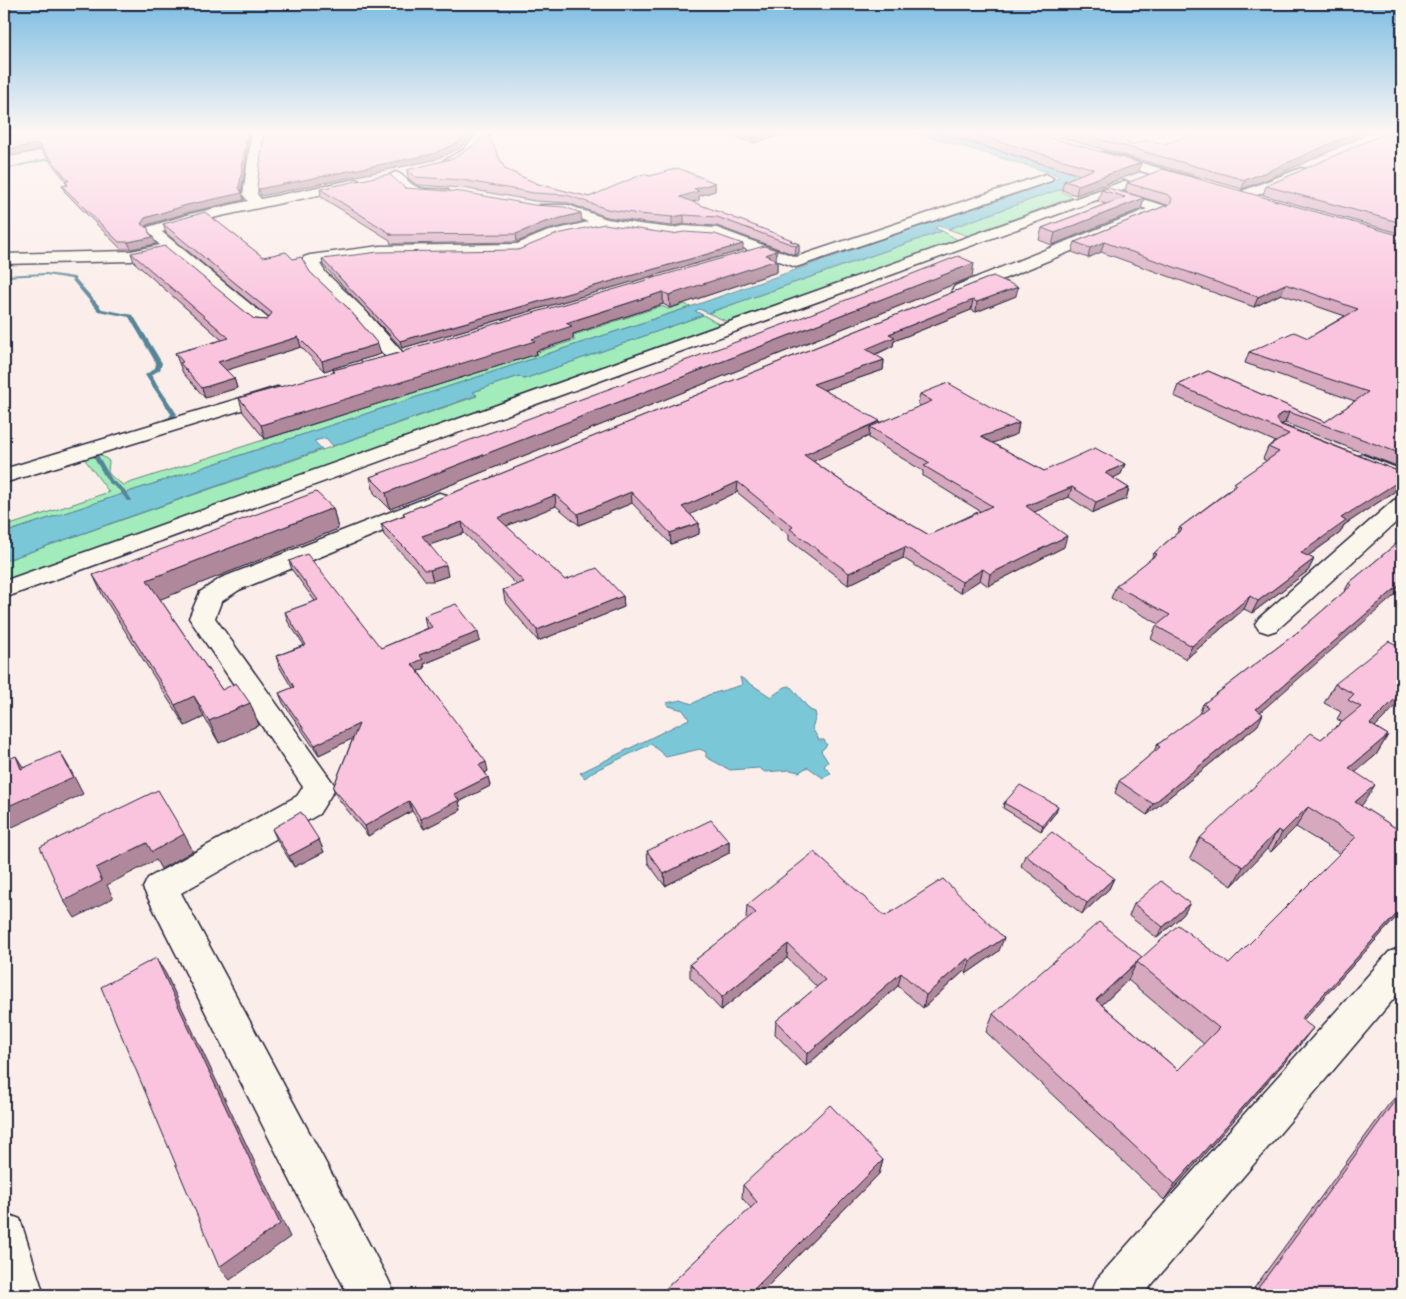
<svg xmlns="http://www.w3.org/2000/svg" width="1406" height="1299" font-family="'Comic Neue',sans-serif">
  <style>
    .green { fill: #a2ecbb; stroke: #62877b }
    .water { fill: #7ac7d8; stroke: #578599 }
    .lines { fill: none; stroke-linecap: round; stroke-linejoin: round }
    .stream { fill: #578599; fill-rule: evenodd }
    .minor-casing { stroke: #22223b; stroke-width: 3 }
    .major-casing { stroke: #22223b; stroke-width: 3 }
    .minor { fill: #fbf7ec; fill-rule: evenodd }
    .major { fill: #fbf7ec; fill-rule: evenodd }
    .wall { fill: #d7a9bf; stroke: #22223b; fill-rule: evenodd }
    .shaded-wall { fill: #af899b; stroke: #22223b }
    .building { fill: #fac4de; stroke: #22223b }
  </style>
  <rect width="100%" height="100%" fill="#fbede9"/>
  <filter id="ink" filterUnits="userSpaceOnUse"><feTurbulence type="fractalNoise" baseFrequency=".02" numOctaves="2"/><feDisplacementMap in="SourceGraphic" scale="10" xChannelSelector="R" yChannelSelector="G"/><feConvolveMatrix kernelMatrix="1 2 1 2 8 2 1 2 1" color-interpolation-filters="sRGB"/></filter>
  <g filter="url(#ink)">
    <g class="green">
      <polygon points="1058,190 1073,197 968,236 948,229"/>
      <polygon points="942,231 958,240 728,322 708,313"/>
      <polygon points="685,304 690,307 4,533 4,527 109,492 83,457 98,453 109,461 108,472 112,477 123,485 575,340 571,336 661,306 668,309"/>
      <polygon points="703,315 721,325 4,581 4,561 477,396 473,392 519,376 524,379"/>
    </g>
    <g class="water">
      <polygon points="910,131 927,131 1065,170 1074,175 1075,178 1069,185 1058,190 948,229 938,226 935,228 942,231 708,313 699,309 695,311 703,315 524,379 519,376 473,392 477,395 333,446 326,438 314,441 322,449 4,561 4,533 690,307 1059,177 1055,174"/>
      <polygon points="740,677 771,697 785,687 790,686 810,710 815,712 816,716 812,728 819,740 824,740 827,745 821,751 828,762 824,766 831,773 823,778 808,767 799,772 790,770 765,772 759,768 730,770 706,757 706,752 700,749 666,757 651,744 594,771 585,778 580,773 689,719 683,710 669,706 666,703 681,700 692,704 708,695 742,685"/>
    </g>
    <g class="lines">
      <g class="stream">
        <polygon points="56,156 57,158 4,170 4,168"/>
        <polygon points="46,273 74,277 102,309 133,315 162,363 160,370 151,375 177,414 173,419 155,426 152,424 169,417 171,414 145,375 155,368 156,363 129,317 98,311 71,279 46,275 4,277 4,275"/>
        <polygon points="95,453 98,455 112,480 124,489 132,500 131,501 127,501 120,491 108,482 92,455"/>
      </g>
      <g class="minor-casing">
        <g id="minor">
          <polygon points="252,131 264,131 257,194 261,199 356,179 363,183 356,187 198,221 162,232 270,320 273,324 270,328 264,329 258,328 169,253 131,261 4,264 4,254 131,251 160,245 153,239 152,234 148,233 145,230 148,227 190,214 248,201 243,195"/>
          <path d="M480,131h13c-10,13 -30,39 -49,35l-2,-3 2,-3 19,-10z"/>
          <polygon points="1104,152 1197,179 1199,182 1192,186 1099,159 1097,156 1099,153"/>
          <polygon points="1301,168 1306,169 1308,172 1306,175 1247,199 1237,199 1235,196 1237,193"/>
          <path d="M395,172c9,2 12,10 20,14 9,5 23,2 33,4l2,3 -2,3 -5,1 -36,-3 -19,-18z"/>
          <polygon points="1046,174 1053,178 1051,181 796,267 715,238 684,236 672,238 604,228 557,238 519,254 380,256 320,264 326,273 364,309 405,355 408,359 405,363 398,365 391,363 352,317 314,280 302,260 304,257 310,255 380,246 517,244 546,232 588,222 566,213 540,211 538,208 540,205 568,205 607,219 639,224 672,228 684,226 717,228 796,257"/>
          <polygon points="1124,181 1129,182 1131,185 1129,188 1118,192 1166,206 1168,209 1166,212 967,294 961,295 955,294 952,290 955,286 1147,209 1105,197 4,598 4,581"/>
          <polygon points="277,387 284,389 287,393 284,397 4,483 4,469"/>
          <polygon points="1363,455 1402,470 1402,485 1355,467 1352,462 1355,457"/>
          <polygon points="439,493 447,495 451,500 447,505 239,590 221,602 215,618 336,787 319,814 181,893 388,1279 395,1295 348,1295 143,888 148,878 297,796 303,787 189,618 200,592 221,578"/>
          <polygon points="1402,498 1402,517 1277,630 1268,633 1259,630 1255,624 1259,618 1394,500"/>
          <polygon points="1402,947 1402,989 1143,1295 1090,1295 1097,1279 1389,952"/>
        </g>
      </g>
      <g class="major-casing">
        <polygon id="major" points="4,1213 20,1219 44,1295 4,1295"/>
      </g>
      <use href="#minor" class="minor"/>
      <use href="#major" class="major"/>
    </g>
    <g class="wall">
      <polygon points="4,131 251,131 242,192 244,200 190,212 147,225 146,227 156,244 131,249 121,249 65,192 62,186 67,185 65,181 66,181 41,150 12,156 4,147"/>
      <polygon points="720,131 797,131 753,143"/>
      <polygon points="937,131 1027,131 1139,172 1076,195 1062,190 1064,181 1080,175 937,132"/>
      <polygon points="1039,131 1107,131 1131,145 1266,180 1242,189"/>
      <polygon points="1402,131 1402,234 1263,195 1266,186"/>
      <polygon points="505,169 538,184 589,197 650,176 715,183 715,191 699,196 699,200 692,202 799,244 799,253 795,255 717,226 684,224 672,226 639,222 607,217 568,203 535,201 463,188 417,185 408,178 407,170"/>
      <polygon points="1127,183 1402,236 1402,468 1285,423 1281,424 1400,472 1396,478 1394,492 1344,525 1340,533 1308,556 1314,559 1308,571 1252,613 1244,609 1186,659 1151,639 1156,626 1159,624 1111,598 1116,586 1151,559 1154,553 1177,533 1179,528 1232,488 1234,483 1267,461 1263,459 1268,447 1276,442 1174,396 1178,385 1208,371 1325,422 1355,401 1245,363 1249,352 1308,338 1345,316 1281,294 1254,307 1101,252 1088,258 1072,252 1075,242 1167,205 1125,192"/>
      <polygon points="405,188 582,222 546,230 517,242 391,244 390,240 321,197 320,189"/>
      <polygon points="1101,190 1144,198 1141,209 1052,245 1039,240 1042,228 1106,204 1098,202"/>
      <polygon points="163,224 263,257 293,259 310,272 381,354 324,371 301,347 226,370 234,378 237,388 205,398 183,373 175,353 222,340 134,262 131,253 254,319 267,320 269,318 166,233"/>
      <polygon points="743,250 402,348 323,265 322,259"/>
      <polygon points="776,259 777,260 777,272 670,308 663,304 573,334 573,339 536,351 537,354 265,439 243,412 239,398 334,373 333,370"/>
      <path d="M993,276l23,20 -40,16 -5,-2 -77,31 -1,5 -18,9 9,5 -1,10 -59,20 56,33 41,-17 -3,-2 2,-10 99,29 -2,11 -25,9 52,28 81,-7 -4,10 -8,4 16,10 -3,11 -33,14 -24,-16 -35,15 30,35 -76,39 -8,-6 -20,13 -57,-35 -55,27 -59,-45v-5l-52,-43 -47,22 9,9v11l-28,10 -39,-41 -53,22 -23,-19 -50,20 59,54 58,16 1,11 -86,34 -33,-40 -2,-11 14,-5 -53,-52 -35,12 19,31 -15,5h-7l-10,-13 -32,-33 -3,-11 23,-9 -1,-2zM869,436v2l54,33v5l57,35 -51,24 -65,-38 -51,-36z"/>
      <polygon points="972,277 390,509 374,493 370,477"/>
      <polygon points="333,508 338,529 160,599 222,690 259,725 219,743 204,717 185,726 103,596 93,575"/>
      <polygon points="1402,539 1260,712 1258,725 1147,815 1115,793 1119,781 1153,753 1157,745 1199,714 1203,704 1299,631 1344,592 1349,583"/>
      <polygon points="289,561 381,648 428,628 426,625 424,616 480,641 424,664 425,668 418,671 488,771 485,773 488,777 490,786 459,802 461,810 424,829 412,811 368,836 337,797 333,788 353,738 319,755 283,703 279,693 292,688 279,666 276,656 304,645 288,622 285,612 315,601 292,570"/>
      <path d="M1335,684l67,16 -27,27 13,8 -12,20 -21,17 8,32 -2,2 41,26v79l-99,109 -4,26 -135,154 -178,-168 7,-18 149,-57 87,7 111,-110 -44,-27 -25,25 -4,-3 -35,37 -42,-28 10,-20 142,-116 -5,-3 4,-7 -17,-9zM1128,980l76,64 -26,26 -76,-65z"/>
      <polygon points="1004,803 1056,812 1041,831 1003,808"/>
      <polygon points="272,829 319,840 324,852 294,867 277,840"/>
      <polygon points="729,841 729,853 665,886 648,863 647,851"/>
      <polygon points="1025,855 1114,878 1109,889 1082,914 1021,866"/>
      <polygon points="1134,904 1184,914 1157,938 1129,916"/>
      <polygon points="747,905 885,916 999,951 966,974 964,971 923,1008 898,986 806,1066 775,1034 776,1021 817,987 787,958 721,1010 690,977 690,964 748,920 746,918"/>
      <polygon points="1402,1090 1402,1295 1249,1295 1389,1104"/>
      <polygon points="883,1160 879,1174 759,1295 659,1295 751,1208 742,1198 743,1185"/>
    </g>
    <g class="shaded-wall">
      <polygon points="248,131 251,131 241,193 242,193 244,200 190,212 147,225 144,231 141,224 145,218 239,188"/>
      <polygon points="470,131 477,131 460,148 434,160 261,196 259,189"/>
      <polygon points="776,131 797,131 753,143 753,137"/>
      <polygon points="1359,131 1375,131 1266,180 1242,189 1245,180"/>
      <polygon points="38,144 41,150 12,156 10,149"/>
      <polygon points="1141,163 1139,172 1076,195 1078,185"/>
      <polygon points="715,183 715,191 699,196 699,200 680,205 680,197 694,189"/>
      <polygon points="1144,198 1141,209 1052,245 1055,233"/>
      <polygon points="581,213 582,222 546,230 517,242 516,234 545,222"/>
      <polygon points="684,215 684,224 672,226 672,217"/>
      <polygon points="153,237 156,244 131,249 128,242"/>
      <polygon points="1104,242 1101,252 1088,258 1090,248"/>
      <polygon points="743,244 743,250 402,348 400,341"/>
      <polygon points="799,244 799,253 795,255 796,246"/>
      <polygon points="777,250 776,260 777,260 777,272 670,308 669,295"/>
      <polygon points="974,263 972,277 390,509 386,493"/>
      <polygon points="1285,284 1281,294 1254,307 1258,297"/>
      <polygon points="1018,287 1016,296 976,312 977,302"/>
      <polygon points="663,292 663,304 573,334 573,339 536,351 537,354 265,439 261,425 532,339 566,323"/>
      <polygon points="973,300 971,310 894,341 893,346 865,359 866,349 889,334"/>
      <polygon points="298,337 301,347 221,372 218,362"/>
      <polygon points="378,344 381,354 324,371 322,361"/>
      <polygon points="884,360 883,370 812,394 813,384"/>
      <polygon points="234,378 237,388 205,398 202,388"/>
      <polygon points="1289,412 1285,423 1276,426 1276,419 1280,414"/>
      <polygon points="880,421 879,431 870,427 869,436 803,466 804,455"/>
      <polygon points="1019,423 1017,434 979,448 981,437"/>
      <polygon points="1125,464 1121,474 1102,484 1105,473"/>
      <polygon points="1400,472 1393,484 1401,480 1394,492 1344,525 1340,533 1295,565 1301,553 1341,518"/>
      <polygon points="738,482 737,492 683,518 682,507"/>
      <polygon points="1072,487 1069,497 1023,517 1026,506"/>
      <polygon points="1129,488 1126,499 1093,513 1096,502"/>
      <polygon points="631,492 632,503 579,525 578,514"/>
      <polygon points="555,495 556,506 499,529 498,518"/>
      <polygon points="333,508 338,529 156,601 147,580"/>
      <polygon points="462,522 464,533 424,547 422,536"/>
      <polygon points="699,523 699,534 671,544 670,533"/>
      <polygon points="1067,536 1064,547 988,586 990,574"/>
      <polygon points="905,547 903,558 848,585 849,573"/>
      <polygon points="1314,559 1308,571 1252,613 1258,601"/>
      <polygon points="446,565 448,576 433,581 430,570"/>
      <polygon points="983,569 980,580 960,593 962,582"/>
      <polygon points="1402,583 1402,589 1250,721 1256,709"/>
      <polygon points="623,596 624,607 538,641 537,630"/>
      <polygon points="1250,596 1244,609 1186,659 1192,646"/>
      <polygon points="478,632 480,641 424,664 425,668 414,673 412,664 419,655"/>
      <polygon points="1402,692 1402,700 1358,744 1370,724"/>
      <polygon points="194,696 204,717 185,726 175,705"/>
      <polygon points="250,703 259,725 219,743 209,721"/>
      <polygon points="1263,714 1258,725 1147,815 1153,804"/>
      <polygon points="359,724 362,734 319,755 315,745"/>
      <polygon points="1388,735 1376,755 1337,788 1349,768"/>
      <polygon points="60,752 70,769 83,794 4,831 4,808"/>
      <polygon points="16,756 27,773 21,769"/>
      <polygon points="486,762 488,771 481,775 479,765"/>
      <polygon points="488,777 490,786 459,802 461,810 424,829 421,819 454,794"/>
      <polygon points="1375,785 1363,804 1343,822 1355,802"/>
      <polygon points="409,801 412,811 368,836 365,826"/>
      <polygon points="1058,806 1056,812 1041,831 1043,825"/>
      <polygon points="1308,807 1296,827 1271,852 1282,833"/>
      <polygon points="1278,830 1267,849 1232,886 1243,867"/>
      <polygon points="184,834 193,851 161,869 156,860 107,885 113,898 75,918 64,901 96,868 147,843"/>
      <polygon points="319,840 324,852 294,867 289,856"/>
      <polygon points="729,841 729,853 665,886 664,874"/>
      <polygon points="1114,878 1109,889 1082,914 1087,903"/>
      <polygon points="1190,903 1184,914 1157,938 1163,927"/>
      <polygon points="1402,908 1402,911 1288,1037 1301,1019"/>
      <polygon points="1004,938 999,951 966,974 970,961"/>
      <polygon points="788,944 787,958 721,1010 722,997"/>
      <polygon points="156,958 166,974 290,1237 230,1280 219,1267"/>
      <polygon points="968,958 964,971 923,1008 926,995"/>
      <polygon points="1137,962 1128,980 1088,1018 1096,1000"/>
      <polygon points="901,973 898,986 806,1066 807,1054"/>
      <polygon points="1313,1028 1299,1046 1164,1200 1175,1184"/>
      <polygon points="883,1160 879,1174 759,1295 748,1295"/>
    </g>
    <g class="building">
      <polygon points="4,131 248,131 239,188 242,193 187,205 145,218 141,224 148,228 149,233 153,237 128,242 119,242 62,186 68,185 65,181 69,181 38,144 10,149 4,144"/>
      <polygon points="264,131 470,131 459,142 433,154 259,189 257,187"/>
      <polygon points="737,131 776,131 753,137"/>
      <polygon points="963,131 1027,131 1141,163 1078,185 1064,181 1094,169"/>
      <polygon points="1070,131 1107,131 1116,134 1131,145 1147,140 1164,144 1201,131 1359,131 1269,171 1245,180"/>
      <polygon points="1390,131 1402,131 1402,223 1266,186"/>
      <polygon points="487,133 505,169 538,184 589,197 643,174 650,176 678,168 715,183 694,189 699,191 680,197 792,240 790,241 799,244 796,246 717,217 684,215 672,217 639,214 607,209 567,195 534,193 462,180 415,177 407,170 454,158 474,145"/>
      <polygon points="1163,169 1402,236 1402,454 1289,412 1280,414 1276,419 1281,425 1400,472 1394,476 1401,480 1341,518 1346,521 1301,553 1314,559 1258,601 1250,596 1192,646 1156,626 1170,615 1116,586 1157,554 1154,553 1182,529 1179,528 1237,485 1234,483 1279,452 1268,447 1289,434 1178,385 1208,371 1325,422 1368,392 1249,352 1294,332 1308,338 1358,309 1285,284 1258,297 1104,242 1090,248 1075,242 1170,204 1172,199 1169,195 1127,183"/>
      <polygon points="389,174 405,188 462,192 534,205 565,207 581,213 545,222 516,234 389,235 393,235 320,189"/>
      <polygon points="1108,188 1144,198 1055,233 1042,228 1125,197 1101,190"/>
      <polygon points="205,212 263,257 286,252 293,259 301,257 310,272 348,308 378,344 322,361 298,337 218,362 234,378 202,388 180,363 183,362 175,353 229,338 131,253 165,246 254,319 267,320 272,313 163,224"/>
      <polygon points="604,224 672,234 684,232 715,234 743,244 400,341 322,259 379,252 518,250 557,234"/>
      <polygon points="764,246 777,250 766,255 777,260 669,295 663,292 566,323 572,326 532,339 535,341 261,425 239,398 335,372 333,370 403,352 405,350"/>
      <polygon points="958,256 974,263 386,493 370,477 790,322"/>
      <polygon points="993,276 1018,287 977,302 973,300 889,334 895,337 866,349 884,360 813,384 880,421 804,455 864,497 929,535 992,506 924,466 930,463 870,427 932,401 920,394 948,383 1019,423 981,437 1044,471 1095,448 1125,464 1105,473 1129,488 1096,502 1072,487 1026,506 1067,536 990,574 983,569 962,582 905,547 849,573 790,529 793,527 738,482 682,507 699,523 670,533 631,492 578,514 555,495 498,518 565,580 597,568 623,596 537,630 503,590 524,582 462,522 422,536 446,565 430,570 424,570 414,557 381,524 405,515 403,513"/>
      <polygon points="316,492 333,508 147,580 222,690 236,683 250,703 209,721 194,696 175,705 93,575"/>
      <polygon points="1402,539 1402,583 1256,709 1263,714 1153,804 1119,781 1160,747 1157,745 1208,707 1203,704 1299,631 1352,585 1349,583"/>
      <polygon points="307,554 381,648 432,627 424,616 456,604 478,632 419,655 423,659 412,664 486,762 479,765 488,777 454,794 459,800 421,819 409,801 365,826 333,788 359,724 315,745 279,693 294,687 276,656 306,645 285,612 318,600 289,561"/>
      <polygon points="1402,640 1402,692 1370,724 1388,735 1349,768 1375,785 1355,802 1402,832 1402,908 1301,1019 1313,1028 1175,1184 993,1014 1099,922 1142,957 1096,1000 1178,1070 1219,1028 1137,962 1178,925 1229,964 1356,837 1308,807 1282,833 1278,830 1243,867 1200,838 1311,733 1321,739 1361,707 1348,700 1354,694 1335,684 1389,641 1397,645"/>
      <polygon points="60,752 73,777 4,808 4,761 16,756 21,769"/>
      <polygon points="1020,785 1058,806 1043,825 1004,803"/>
      <polygon points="158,790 184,834 152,852 147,843 96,868 102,881 64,901 40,847"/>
      <polygon points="301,812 319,840 289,856 272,829"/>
      <polygon points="711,820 729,841 664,874 647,851"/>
      <polygon points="1052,832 1114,878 1087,903 1025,855"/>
      <polygon points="814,852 885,916 943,879 1004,938 970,961 968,958 926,995 901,973 807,1054 776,1021 825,980 788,944 722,997 690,964 756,913 747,905"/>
      <polygon points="1161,881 1190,903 1163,927 1134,904"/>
      <polygon points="156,958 280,1224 219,1267 101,987"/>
      <polygon points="1402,1091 1402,1295 1253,1295"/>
      <polygon points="830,1105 883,1160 748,1295 659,1295 757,1202 743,1185"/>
    </g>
  </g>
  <linearGradient id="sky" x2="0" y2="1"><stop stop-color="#7cbce2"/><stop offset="0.42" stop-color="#fdf7f5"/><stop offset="1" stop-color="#fdf7f5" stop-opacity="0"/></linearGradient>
  <rect width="1406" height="313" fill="url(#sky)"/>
  <rect width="1406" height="1299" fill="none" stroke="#fbf7ec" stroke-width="20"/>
  <rect x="10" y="10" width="1386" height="1279" fill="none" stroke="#22223b" stroke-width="2" filter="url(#ink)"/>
</svg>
